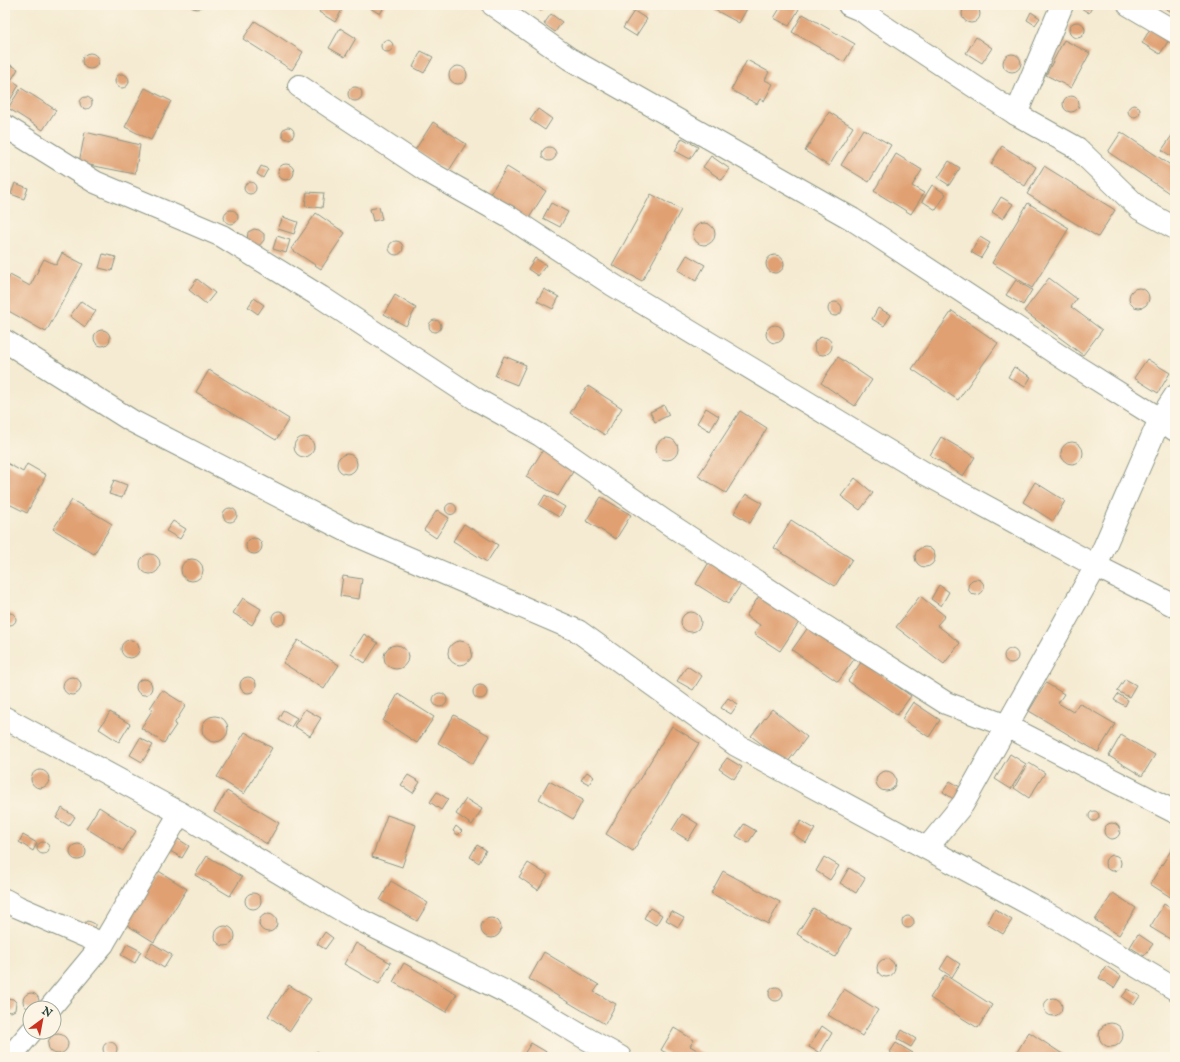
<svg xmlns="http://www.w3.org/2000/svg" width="1180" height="1062" font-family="'IM FELL English',serif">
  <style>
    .building { fill: #e0a072 }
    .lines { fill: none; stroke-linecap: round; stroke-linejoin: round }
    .minor-casing { stroke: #8a9483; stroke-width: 24 }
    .minor { stroke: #fff; stroke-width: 22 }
  </style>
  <rect width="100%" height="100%" fill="#fcf5e5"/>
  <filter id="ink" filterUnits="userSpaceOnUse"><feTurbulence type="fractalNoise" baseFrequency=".025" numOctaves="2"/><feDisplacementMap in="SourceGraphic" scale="8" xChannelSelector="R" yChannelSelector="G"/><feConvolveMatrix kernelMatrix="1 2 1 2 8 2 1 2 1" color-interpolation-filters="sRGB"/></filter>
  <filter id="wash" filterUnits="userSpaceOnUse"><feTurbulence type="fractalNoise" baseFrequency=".012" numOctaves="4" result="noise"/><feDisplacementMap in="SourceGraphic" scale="16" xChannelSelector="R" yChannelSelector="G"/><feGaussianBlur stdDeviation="0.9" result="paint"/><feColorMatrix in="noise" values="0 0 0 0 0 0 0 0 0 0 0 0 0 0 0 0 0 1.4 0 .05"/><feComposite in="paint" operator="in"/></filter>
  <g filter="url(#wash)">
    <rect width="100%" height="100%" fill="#f5ebd2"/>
    <g id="blocks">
      <g class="building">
        <polygon points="189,5 204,5 198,9 193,8"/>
        <polygon points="323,5 333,5 342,10 335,22 319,12"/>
        <polygon points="372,5 385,5 380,14 370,8"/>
        <polygon points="532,5 544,5 541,11"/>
        <polygon points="706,5 749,5 739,23"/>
        <polygon points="782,5 792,5 799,9 789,26 774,18"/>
        <polygon points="1076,5 1093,5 1089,13"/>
        <polygon points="1160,5 1175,5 1175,14"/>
        <circle cx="971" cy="14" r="9"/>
        <polygon points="634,11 647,19 636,36 623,28"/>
        <polygon points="1031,12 1040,18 1035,25 1027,20"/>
        <polygon points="551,14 562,22 555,32 544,24"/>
        <polygon points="803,14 855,44 844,62 792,32"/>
        <polygon points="255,21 303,52 292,70 243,39"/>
        <circle cx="1077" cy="30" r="8"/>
        <polygon points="340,28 356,38 345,57 329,48"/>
        <polygon points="1150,29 1169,40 1160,54 1142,43"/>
        <polygon points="976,37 992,48 982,63 966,53"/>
        <circle cx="387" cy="46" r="6"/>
        <polygon points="1064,40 1090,53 1071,88 1046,75"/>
        <polygon points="421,51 433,57 424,73 413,67"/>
        <circle cx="90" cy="61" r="8"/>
        <circle cx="1012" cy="63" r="9"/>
        <polygon points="747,60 769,72 765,80 773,84 764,101 760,99 757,104 731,90"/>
        <polygon points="9,64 18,69 12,79 5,74 5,70"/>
        <circle cx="458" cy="75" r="9"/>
        <circle cx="122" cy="81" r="7"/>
        <polygon points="5,76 19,85 9,102 5,99"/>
        <circle cx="355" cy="94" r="7"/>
        <polygon points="21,88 56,110 43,130 8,108"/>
        <polygon points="145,88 171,101 151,140 125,127"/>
        <circle cx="1071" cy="104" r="8"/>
        <circle cx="86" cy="103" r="6"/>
        <circle cx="1134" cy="111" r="6"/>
        <polygon points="538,109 552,119 545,130 530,120"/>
        <polygon points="829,112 853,127 829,166 805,151"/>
        <polygon points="433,122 466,144 448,172 415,150"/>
        <circle cx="288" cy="133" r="6"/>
        <polygon points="863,129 891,145 869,182 841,165"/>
        <polygon points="1175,131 1175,159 1162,150"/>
        <polygon points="85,132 140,145 135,174 79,163"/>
        <polygon points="1121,132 1175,168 1175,197 1108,152"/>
        <polygon points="682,138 698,147 690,159 675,151"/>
        <polygon points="1002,146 1036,167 1025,186 991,164"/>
        <circle cx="549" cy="154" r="7"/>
        <polygon points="896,154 922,170 912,186 924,193 911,214 874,191"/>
        <polygon points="711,156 730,169 722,180 703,167"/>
        <polygon points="949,161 960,168 949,185 938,178"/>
        <circle cx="286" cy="172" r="8"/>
        <polygon points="261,166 268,169 263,178 257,174"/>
        <polygon points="1044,166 1115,210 1098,237 1027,194"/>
        <polygon points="507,167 546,191 529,218 490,194"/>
        <circle cx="250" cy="188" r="6"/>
        <polygon points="15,183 28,188 24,199 11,194"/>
        <polygon points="932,185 946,194 936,210 922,201"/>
        <polygon points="307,192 324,193 322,208 305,206"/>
        <polygon points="651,194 681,210 642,281 612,265"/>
        <polygon points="1001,197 1013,204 1003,219 992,212"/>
        <polygon points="551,203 568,212 560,227 543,218"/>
        <polygon points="1028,203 1069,228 1032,288 992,263"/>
        <polygon points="379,207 382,219 373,221 370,209"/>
        <circle cx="231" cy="217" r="7"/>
        <polygon points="316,213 345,233 321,269 291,249"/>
        <polygon points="283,217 298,222 294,234 278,229"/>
        <circle cx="704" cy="234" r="11"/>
        <polygon points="254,229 259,230 264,234 264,240 259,246 247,241 248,232"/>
        <polygon points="277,236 290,240 286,253 273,249"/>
        <polygon points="980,237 990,243 981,258 971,252"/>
        <circle cx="396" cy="248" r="7"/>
        <polygon points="62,253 83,264 46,332 5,309 5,285 10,275 30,286 44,259 56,265"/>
        <polygon points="103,254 116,257 112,271 99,268"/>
        <polygon points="687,255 705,265 696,281 678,270"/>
        <circle cx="775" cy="264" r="9"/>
        <polygon points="535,258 546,265 538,276 528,269"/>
        <polygon points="1049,278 1077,299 1071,307 1102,330 1083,355 1024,311"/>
        <polygon points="197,279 215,293 206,304 189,290"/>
        <polygon points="1016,280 1032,290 1023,305 1006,295"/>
        <circle cx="1139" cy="298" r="10"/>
        <polygon points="544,289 559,297 553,309 537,301"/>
        <polygon points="395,295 416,308 406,326 384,314"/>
        <polygon points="254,298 264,305 258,314 248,307"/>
        <polygon points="81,301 96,311 85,327 70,316"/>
        <circle cx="835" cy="309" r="7"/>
        <polygon points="878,308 891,315 884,326 872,319"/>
        <polygon points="952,311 998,343 958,400 912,369"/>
        <circle cx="435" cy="326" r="6"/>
        <circle cx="775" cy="334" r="9"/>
        <circle cx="102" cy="338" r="8"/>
        <circle cx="823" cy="346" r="9"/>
        <polygon points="504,356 526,365 517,385 495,376"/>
        <polygon points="838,357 872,380 855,406 821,383"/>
        <polygon points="1147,359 1170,373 1158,393 1134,378"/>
        <polygon points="1014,367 1031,377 1025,387 1008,377"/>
        <polygon points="209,370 289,419 276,440 196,392"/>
        <polygon points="588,386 622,408 605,435 570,413"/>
        <polygon points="664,405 669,415 655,422 650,412"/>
        <polygon points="706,408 719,416 710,431 697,423"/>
        <polygon points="740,411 767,428 726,493 698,476"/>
        <polygon points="941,437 975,457 963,476 930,455"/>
        <circle cx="304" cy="447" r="10"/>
        <circle cx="667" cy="449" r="11"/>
        <circle cx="1072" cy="453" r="11"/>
        <polygon points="543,450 574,470 558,496 526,477"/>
        <circle cx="347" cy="464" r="10"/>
        <polygon points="5,462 23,472 27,464 46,475 27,513 5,502"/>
        <polygon points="855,478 873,493 860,510 841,496"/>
        <polygon points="114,480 127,485 122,498 109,494"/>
        <polygon points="1035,482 1065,501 1053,521 1023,502"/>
        <polygon points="746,494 762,503 750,523 734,513"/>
        <polygon points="545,495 565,507 559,517 539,505"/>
        <polygon points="601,497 631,515 616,539 586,521"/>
        <polygon points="72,500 112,524 94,554 53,529"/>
        <circle cx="451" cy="509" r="5.5"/>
        <circle cx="230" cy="515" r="7"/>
        <polygon points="437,510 449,518 436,538 424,530"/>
        <polygon points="791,520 852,559 835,586 774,548"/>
        <polygon points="173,521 186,529 180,539 166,531"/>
        <polygon points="464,524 498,545 487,562 453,541"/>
        <circle cx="254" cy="546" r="8"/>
        <circle cx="925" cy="557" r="10"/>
        <circle cx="150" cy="564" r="10"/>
        <polygon points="711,559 744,580 728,604 696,584"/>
        <circle cx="192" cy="570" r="11"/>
        <polygon points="343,576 362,579 359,599 340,596"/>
        <circle cx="976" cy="587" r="8"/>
        <polygon points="939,585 949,592 941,606 931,599"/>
        <polygon points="763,590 803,616 780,651 754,634 760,625 746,616"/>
        <polygon points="920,596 945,616 937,625 960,643 944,664 896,627"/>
        <polygon points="243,598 261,609 252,625 233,613"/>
        <circle cx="279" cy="618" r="7"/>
        <circle cx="691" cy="622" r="10"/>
        <circle cx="10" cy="619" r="6"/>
        <polygon points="809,626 855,658 838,682 792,650"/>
        <polygon points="364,634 378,643 365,663 351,654"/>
        <circle cx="130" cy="649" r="9"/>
        <polygon points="298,640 339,665 324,689 283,663"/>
        <circle cx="460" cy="653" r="12"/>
        <circle cx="396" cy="657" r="12"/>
        <circle cx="1011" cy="656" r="7"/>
        <polygon points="862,661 911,696 897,715 848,681"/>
        <polygon points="687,666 702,676 693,690 677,681"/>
        <circle cx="72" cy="686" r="9"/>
        <circle cx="248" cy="685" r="8"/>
        <circle cx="144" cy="687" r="8"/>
        <polygon points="1125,679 1136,685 1129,697 1117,691"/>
        <polygon points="1046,683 1064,694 1058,703 1073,712 1079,703 1115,724 1098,752 1029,711"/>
        <circle cx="480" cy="692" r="7"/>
        <polygon points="162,690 186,705 174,724 176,725 164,743 141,728 153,709 150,708"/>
        <circle cx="440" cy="700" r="7"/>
        <polygon points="398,694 434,717 417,743 383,721"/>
        <polygon points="1118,694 1128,700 1125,706 1114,700"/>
        <polygon points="728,698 738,704 731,714 721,708"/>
        <polygon points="913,702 940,720 929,737 902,719"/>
        <polygon points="305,709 321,718 310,736 294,726"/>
        <polygon points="772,709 807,737 787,763 751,736"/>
        <polygon points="283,710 297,718 291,727 278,719"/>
        <polygon points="110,712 130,724 119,742 99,729"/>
        <polygon points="454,715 490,736 473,764 438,743"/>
        <circle cx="215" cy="729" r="13"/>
        <polygon points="672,726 699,743 633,851 606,834"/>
        <polygon points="245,732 272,748 244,794 217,777"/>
        <polygon points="1121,735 1155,755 1142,776 1109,756"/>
        <polygon points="140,738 153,745 142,762 130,755"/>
        <polygon points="1010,754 1026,764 1011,789 995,779"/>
        <polygon points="727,758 742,767 734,779 719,769"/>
        <polygon points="1029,763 1045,773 1029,798 1014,788"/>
        <circle cx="40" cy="779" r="9"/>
        <circle cx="886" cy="781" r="10"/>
        <polygon points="587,772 594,777 589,784 581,780"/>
        <polygon points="408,775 420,782 413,793 401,785"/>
        <polygon points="549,781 583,800 573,819 539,799"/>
        <polygon points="950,781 965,790 958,802 943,792"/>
        <polygon points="227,791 279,823 267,844 214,812"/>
        <polygon points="437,792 448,799 441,810 430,802"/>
        <polygon points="466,799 482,809 472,825 456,814"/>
        <polygon points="99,807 136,831 123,851 86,828"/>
        <polygon points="62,808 75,817 69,826 56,818"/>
        <circle cx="1094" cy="816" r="5"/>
        <polygon points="682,814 698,824 688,840 672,830"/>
        <polygon points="387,815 416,825 402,867 372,857"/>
        <polygon points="801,821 815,829 806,843 793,834"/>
        <circle cx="1112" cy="831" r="8"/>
        <polygon points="744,824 756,831 748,843 736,836"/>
        <polygon points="456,826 462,831 458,835 453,831"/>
        <polygon points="23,835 37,843 33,851 19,842"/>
        <polygon points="175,837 189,846 182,858 167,849"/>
        <circle cx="43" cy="848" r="6"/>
        <circle cx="78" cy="852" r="8"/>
        <polygon points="1175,844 1175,893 1172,898 1150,884"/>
        <polygon points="477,845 486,850 479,863 470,857"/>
        <circle cx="1113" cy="863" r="8"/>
        <polygon points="207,856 242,877 230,896 195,875"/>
        <polygon points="824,857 839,866 830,880 816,871"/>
        <polygon points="528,863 548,875 538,890 519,877"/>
        <polygon points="849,868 865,878 856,893 840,883"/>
        <polygon points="157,870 187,889 154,942 124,923"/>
        <polygon points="723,871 780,902 768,924 711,893"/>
        <polygon points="391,881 428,903 417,921 380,900"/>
        <circle cx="253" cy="901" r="8"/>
        <polygon points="1113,893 1136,908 1119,935 1095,920"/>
        <polygon points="1164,904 1175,911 1175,942 1150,927"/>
        <polygon points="650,908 662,915 656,925 644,918"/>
        <polygon points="813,908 851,930 835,957 797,934"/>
        <polygon points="995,909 1012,920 1003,934 987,924"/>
        <polygon points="671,911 684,918 678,927 666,920"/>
        <circle cx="268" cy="923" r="9"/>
        <circle cx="908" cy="922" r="6"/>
        <circle cx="491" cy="928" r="10"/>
        <polygon points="87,921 91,922 95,924 95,931 83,924"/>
        <circle cx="225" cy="936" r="10"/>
        <polygon points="325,932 333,938 325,949 317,944"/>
        <polygon points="1138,934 1153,944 1144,956 1130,947"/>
        <polygon points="152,943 172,955 164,968 145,956"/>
        <polygon points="356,943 391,963 379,984 344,964"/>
        <polygon points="127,944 141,951 135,963 121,955"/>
        <polygon points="544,952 599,985 594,992 616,1004 605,1024 529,979"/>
        <polygon points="948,956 960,964 952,977 940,969"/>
        <circle cx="886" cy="968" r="9"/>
        <polygon points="404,963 457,994 446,1012 393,982"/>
        <polygon points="1106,966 1121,976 1114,988 1099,978"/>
        <polygon points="945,975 992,1005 978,1028 930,998"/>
        <polygon points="289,985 311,999 290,1031 268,1016"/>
        <circle cx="776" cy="994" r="7"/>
        <polygon points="844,989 878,1010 862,1036 828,1015"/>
        <polygon points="1128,989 1140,996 1134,1005 1122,997"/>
        <circle cx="31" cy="1001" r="8"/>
        <circle cx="1053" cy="1007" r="9"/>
        <polygon points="6,998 13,999 16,1002 15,1010 11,1012 5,1011"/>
        <circle cx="1111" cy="1035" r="12"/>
        <polygon points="822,1026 832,1033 820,1053 809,1047"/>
        <polygon points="674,1028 694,1040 690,1046 709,1057 673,1057 661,1050"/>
        <polygon points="902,1030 916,1039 911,1047 897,1039"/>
        <polygon points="1029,1032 1067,1057 1014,1057"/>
        <circle cx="58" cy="1044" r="10"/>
        <circle cx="110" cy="1049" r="7"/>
        <polygon points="531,1043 548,1053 546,1057 522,1057"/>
        <polygon points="896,1043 913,1053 910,1057 897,1057 890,1052"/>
        <polygon points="317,1051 326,1057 314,1057"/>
      </g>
    </g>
  </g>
  <g filter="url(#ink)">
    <use href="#blocks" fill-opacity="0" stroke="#8a9483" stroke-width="1"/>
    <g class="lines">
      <g class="minor-casing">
        <g id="minor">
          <polyline points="493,5 570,59 852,219 1066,360 1160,419 1175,430"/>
          <polyline points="849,5 863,11 877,22 1016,114 1077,148 1140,209 1175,228"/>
          <polyline points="1129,5 1175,32"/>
          <polyline points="299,86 427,171 509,217 613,285 926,474 1096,566 1175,606"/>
          <polyline points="1016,114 1062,5"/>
          <polyline points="5,126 95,182 222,236 321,297 476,399 540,435 666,522 815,620 946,703 1007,726 1175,812"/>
          <polyline points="5,341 132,421 353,534 578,631 736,745 1059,920 1175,989"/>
          <polyline points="5,718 180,813 348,914 522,1000 582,1036 620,1057"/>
          <polyline points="927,848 963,804 1096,566 1160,419 1175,396"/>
          <polyline points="5,900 18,907 103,944"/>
          <polyline points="50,1008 103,944 180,813"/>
          <polyline points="10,1057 31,1032"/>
        </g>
      </g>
      <use href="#minor" class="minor"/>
    </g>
  </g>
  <rect width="1180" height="1062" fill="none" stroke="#fcf5e5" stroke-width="20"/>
  <g transform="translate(42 1020) rotate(32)"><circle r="19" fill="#fcf5e5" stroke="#a4ab9e"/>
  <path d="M0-3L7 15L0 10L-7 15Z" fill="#c8321e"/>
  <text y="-6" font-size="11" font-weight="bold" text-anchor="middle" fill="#1f3d34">N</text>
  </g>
</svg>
